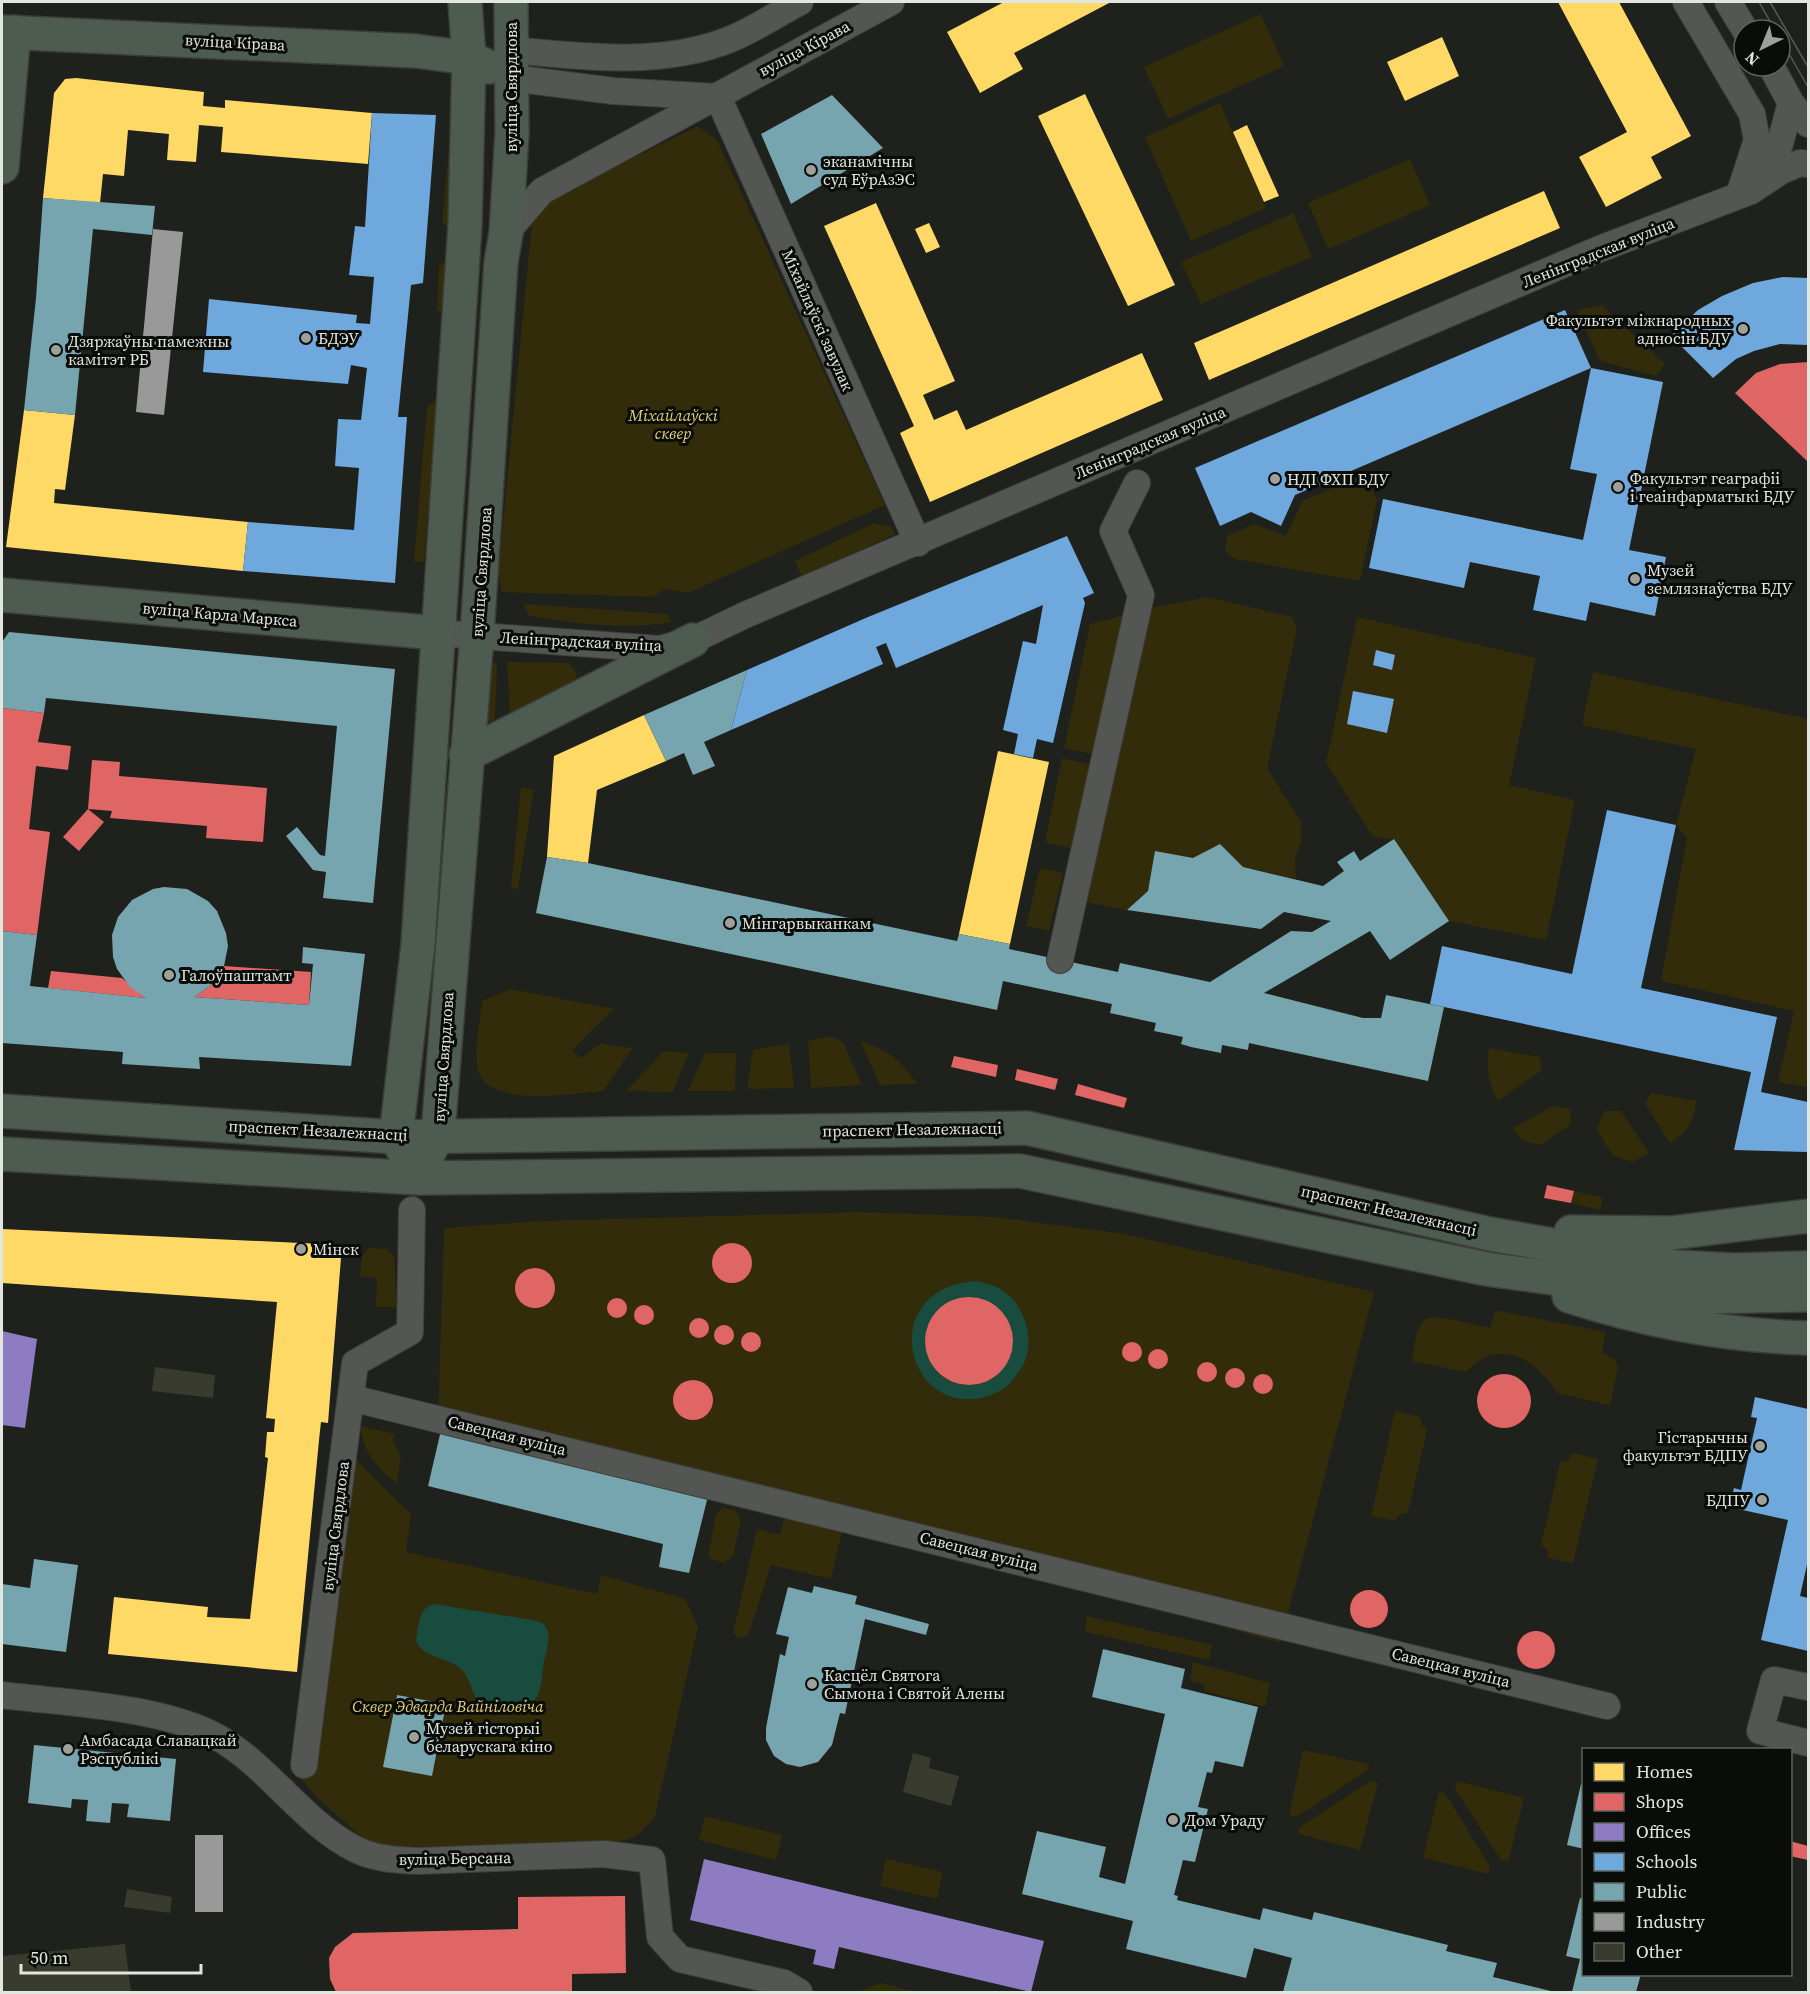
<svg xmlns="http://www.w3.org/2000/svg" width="1810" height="1994" font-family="'Source Serif 4',serif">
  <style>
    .green { fill: #332c0b }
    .water { fill: #174c3f; fill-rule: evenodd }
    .homes { fill: #ffd966 }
    .shops { fill: #e06666 }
    .offices { fill: #8e7cc3 }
    .schools { fill: #6fa8dc }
    .public { fill: #76a5af }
    .industry { fill: #999 }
    .building { fill: #383b2e }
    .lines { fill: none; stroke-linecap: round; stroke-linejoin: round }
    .minor-casing { stroke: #3b3e39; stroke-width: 28 }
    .major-casing { stroke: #3b3e39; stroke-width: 36 }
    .minor { stroke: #535652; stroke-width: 26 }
    .major { stroke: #4e5b51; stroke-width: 33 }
    .tram { stroke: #585a56; stroke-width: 1.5 }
    .poi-dot { fill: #9da19a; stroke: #090c08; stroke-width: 2 }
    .labels { text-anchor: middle; stroke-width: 6; stroke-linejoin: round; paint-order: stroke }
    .street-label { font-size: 16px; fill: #e1e6de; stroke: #090c08 }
    .poi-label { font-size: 16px; fill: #e1e6de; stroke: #090c08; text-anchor: start }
    .park-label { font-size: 16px; font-style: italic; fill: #e4cf79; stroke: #090c08 }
  </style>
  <rect width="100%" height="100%" fill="#1e211c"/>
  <g class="green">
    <polygon points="1261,14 1284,66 1168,119 1144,67"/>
    <polygon points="454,94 451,230 442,222"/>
    <polygon points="1220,103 1266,208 1191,241 1145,137"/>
    <polygon points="698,126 717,140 885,505 688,593 665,589 653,597 502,592 498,575 532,221 548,200"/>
    <polygon points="1410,159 1430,205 1328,249 1308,203"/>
    <polygon points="1293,213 1312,257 1201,304 1181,262"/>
    <polygon points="449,260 444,315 437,310 439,265"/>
    <polygon points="1602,305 1665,364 1656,376 1600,361 1577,310"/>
    <polygon points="437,400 424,562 414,562 427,406"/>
    <polygon points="1365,474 1377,500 1360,581 1235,559 1225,552 1227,536 1254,524 1286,536 1302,501"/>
    <polygon points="872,524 891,526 895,534 802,577 795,561"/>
    <polygon points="1208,597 1292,617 1297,628 1267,768 1301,822 1301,843 1295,858 1296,879 1243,867 1220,844 1193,858 1156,851 1148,891 1127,910 1079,901 1148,608"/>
    <path d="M524,604l143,10 5,8c-42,8 -102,2 -144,-7z"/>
    <polygon points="1129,614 1096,755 1064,748 1090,624"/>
    <polygon points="1357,617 1536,658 1509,785 1575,800 1546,940 1449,921 1394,839 1373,837 1326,763"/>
    <polygon points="497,662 495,721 485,723 490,665"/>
    <polygon points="507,662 568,663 575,670 577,679 571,686 510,714"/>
    <polygon points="1593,672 1808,719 1808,1087 1778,1082 1794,1011 1661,981 1687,838 1676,825 1696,749 1582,725"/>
    <polygon points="1062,758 1093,765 1074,849 1045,842"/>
    <polygon points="521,788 534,789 518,889 511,888"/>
    <polygon points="1040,868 1063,873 1049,931 1026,926"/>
    <path d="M511,989l103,20 -42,41 9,8 19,-14 33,4 -30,43c-30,2 -121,19 -126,-25 -3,-20 3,-45 5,-65z"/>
    <polygon points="830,1036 843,1042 862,1085 811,1088 808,1041"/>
    <path d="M860,1040c29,12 39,18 57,44l-37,1z"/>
    <polygon points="789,1044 794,1088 747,1089 753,1050"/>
    <path d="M1489,1048l51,9 2,13 -44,31c-10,-19 -12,-32 -9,-53z"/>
    <polygon points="664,1051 689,1053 673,1092 626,1091"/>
    <polygon points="705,1053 736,1053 735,1091 688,1091"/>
    <path d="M1651,1093l45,8c-2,22 -8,30 -26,42l-25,-39z"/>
    <polygon points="1553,1106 1571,1109 1570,1125 1540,1145 1523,1141 1513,1128"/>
    <polygon points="1604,1111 1621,1111 1649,1153 1633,1162 1612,1155 1597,1129"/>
    <polygon points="1574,1191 1603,1198 1600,1210 1571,1203"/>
    <polygon points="862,1212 994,1217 1125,1234 1374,1292 1280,1643 1063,1581 843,1528 831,1579 771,1565 748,1636 738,1638 733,1633 757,1529 780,1535 786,1511 438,1422 444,1228 542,1221"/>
    <polygon points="369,1248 387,1249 394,1256 397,1307 376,1307 377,1278 360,1277 362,1256"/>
    <path d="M1495,1310l111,22 -4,20 12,7 4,8 -8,38 -53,-12c-16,-25 -41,-49 -73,-35 -7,3 -13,10 -19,14l-53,-11c2,-11 3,-33 13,-41 9,-8 52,6 65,8z"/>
    <polygon points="1395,1411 1420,1417 1422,1425 1427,1430 1408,1513 1399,1515 1395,1521 1371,1516"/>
    <path d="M361,1426l34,8 -2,7 8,15 -4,27c-20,-14 -35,-32 -36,-57z"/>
    <path d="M341,1445l70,69 -5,38 191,42 4,-19 84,24 13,28 -43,189c-20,27 -28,24 -60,29l-207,2 -23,-7 -45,-40 -24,-26z"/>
    <polygon points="1573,1453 1598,1459 1573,1563 1548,1558 1547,1549 1541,1545 1560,1462 1569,1460"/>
    <polygon points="722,1508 735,1510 741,1520 733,1556 724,1563 712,1559 708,1555 716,1515"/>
    <polygon points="1087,1616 1212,1645 1209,1660 1085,1632"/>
    <polygon points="1193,1662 1270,1683 1265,1707 1204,1691 1205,1684 1190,1681"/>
    <polygon points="1303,1750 1369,1764 1368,1770 1296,1817 1289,1815"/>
    <polygon points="1370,1781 1378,1783 1360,1850 1298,1834 1300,1827"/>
    <polygon points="1456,1781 1524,1798 1508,1862 1501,1860 1455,1789"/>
    <polygon points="1439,1792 1445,1793 1490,1867 1488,1874 1423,1858"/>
    <polygon points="705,1816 782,1835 776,1860 699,1840"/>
    <polygon points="886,1859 943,1872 937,1899 880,1886"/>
    <polygon points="880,1983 916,1992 858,1992"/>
  </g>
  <g class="water">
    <path d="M976,1281c8,2 19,4 26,9 22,14 31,44 24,68 -2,8 -10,17 -14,23 -7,9 -22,15 -32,17 -76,15 -103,-110 -4,-117zM973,1297c37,12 51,39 28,73 -4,7 -14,12 -22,14 -62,12 -77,-82 -6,-87z"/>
    <path d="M434,1604l98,16c6,1 13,3 15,9 4,10 -1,23 -3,32 -2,11 -2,28 -8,37 -10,15 -30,17 -46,11 -21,-9 -16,-28 -29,-40 -12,-12 -40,-11 -45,-29 3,-14 2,-32 18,-36z"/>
  </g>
  <g class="homes">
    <polygon points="1004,2 1111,2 1014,53 1023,69 980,93 947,32"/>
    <polygon points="1558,2 1619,2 1691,136 1651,157 1662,178 1606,207 1579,157 1627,132"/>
    <polygon points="1442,37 1459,76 1405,101 1387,62"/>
    <polygon points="76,78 204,92 203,106 225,108 225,100 372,113 368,164 221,152 223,127 199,125 196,162 167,160 169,134 128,130 124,176 103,174 100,203 43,198 54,93 65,79"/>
    <polygon points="1085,94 1175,285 1128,306 1038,116"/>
    <polygon points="1247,125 1279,196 1264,202 1233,132"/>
    <polygon points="1544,191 1560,228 1209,380 1194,343"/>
    <polygon points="876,203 955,381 923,395 934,420 957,410 966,430 1142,353 1163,400 930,502 900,433 914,426 824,226"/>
    <polygon points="929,223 940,247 926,253 915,229"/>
    <polygon points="24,410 75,415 65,490 55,489 54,503 248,522 243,571 6,547"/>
    <polygon points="644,715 666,761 597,790 588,863 547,857 554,756"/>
    <polygon points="998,751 1049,762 1010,944 959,934"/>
    <polygon points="2,1229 342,1245 328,1423 321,1422 319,1440 297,1672 108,1654 114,1597 208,1607 207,1617 250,1619 268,1458 265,1457 267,1432 274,1432 275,1419 266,1418 277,1302 2,1283"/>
  </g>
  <g class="shops">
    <polygon points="1808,362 1808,460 1807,461 1735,393 1756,373 1780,364"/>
    <polygon points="2,708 44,713 38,742 71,746 68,770 36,766 29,829 50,832 37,935 2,931"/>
    <polygon points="92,760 120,762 119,776 267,788 263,842 206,838 207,826 110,818 112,811 88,809"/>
    <polygon points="88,809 104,822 79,851 63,837"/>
    <polygon points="224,966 311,972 309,1005 194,997 210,986"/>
    <polygon points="51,971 122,978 146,998 48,988"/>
    <polygon points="954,1056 998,1065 996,1077 951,1067"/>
    <polygon points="1017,1069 1058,1079 1055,1090 1015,1080"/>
    <polygon points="1078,1084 1127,1098 1124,1108 1075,1095"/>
    <polygon points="1547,1185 1574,1191 1571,1203 1544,1198"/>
    <circle cx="732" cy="1263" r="20"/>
    <circle cx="535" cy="1288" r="20"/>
    <circle cx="969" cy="1341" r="44"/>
    <circle cx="617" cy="1308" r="10"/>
    <circle cx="644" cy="1315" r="10"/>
    <circle cx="699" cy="1328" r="10"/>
    <circle cx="724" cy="1335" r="10"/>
    <circle cx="751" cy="1342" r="10"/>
    <circle cx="1132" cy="1352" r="10"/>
    <circle cx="1158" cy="1359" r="10"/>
    <circle cx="1207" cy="1372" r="10"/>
    <circle cx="1235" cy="1378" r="10"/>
    <circle cx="1504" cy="1401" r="27"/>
    <circle cx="1263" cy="1384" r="10"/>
    <circle cx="693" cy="1400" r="20"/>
    <circle cx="1369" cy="1609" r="19"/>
    <circle cx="1536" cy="1650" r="19"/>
    <polygon points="1790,1841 1808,1846 1808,1860 1790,1856"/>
    <polygon points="625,1896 626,1973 572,1974 572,1992 336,1992 330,1979 329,1958 335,1947 353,1933 518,1929 518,1897"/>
  </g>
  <g class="offices">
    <polygon points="2,1331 37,1339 25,1428 2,1425"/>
    <polygon points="704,1859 1044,1941 1031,1992 839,1947 834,1969 813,1964 816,1950 690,1920"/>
  </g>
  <g class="schools">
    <polygon points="372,113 436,115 423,283 411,285 398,417 407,417 395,583 243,571 248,522 354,530 359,468 335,466 338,419 361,420 367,368 351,365 348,384 203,372 209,299 357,315 356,323 370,324 374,277 349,275 355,226 365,227"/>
    <polygon points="1783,277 1808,278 1808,345 1780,344 1754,351 1736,359 1713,378 1671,336 1698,310 1722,296 1753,283"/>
    <polygon points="1565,310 1591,368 1295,495 1281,526 1251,512 1220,526 1195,468"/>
    <polygon points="1591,368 1663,382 1629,550 1666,557 1655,616 1590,602 1586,621 1533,610 1540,576 1470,562 1464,588 1369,568 1383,499 1583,540 1597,474 1570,469"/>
    <polygon points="1067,536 1094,593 1083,598 1085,603 1053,743 1037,739 1033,758 1014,754 1018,734 1003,730 1023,641 1036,644 1043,605 896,668 886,643 876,647 883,664 731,730 747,670 868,617"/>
    <polygon points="1376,650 1395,655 1392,670 1373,665"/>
    <polygon points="1353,691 1394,699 1387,733 1347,724"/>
    <polygon points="1607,810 1676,825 1641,988 1777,1017 1761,1092 1808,1102 1808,1152 1734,1150 1751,1072 1430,1004 1442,946 1572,974"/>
    <polygon points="1755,1397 1808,1409 1808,1560 1800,1596 1808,1598 1808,1651 1761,1640 1788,1520 1729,1507 1734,1488 1741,1490 1757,1418 1751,1417"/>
  </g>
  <g class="public">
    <polygon points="832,95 883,148 791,204 761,134"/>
    <polygon points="43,198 155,206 152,235 93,229 75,415 24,410 36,298"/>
    <polygon points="9,632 395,669 373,903 323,898 326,872 313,870 286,836 297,827 320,855 325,856 337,726 46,698 44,713 2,708 2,642"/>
    <polygon points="747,670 731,730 704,742 715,766 693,775 684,753 666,761 644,715"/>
    <polygon points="1394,839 1449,921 1390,960 1370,931 1264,993 1363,1018 1381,1018 1386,995 1444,1007 1428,1081 1249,1043 1248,1050 1222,1045 1221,1053 1191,1047 1181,1044 1183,1037 1154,1031 1156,1023 1110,1013 1112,1004 1003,981 997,1010 536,913 547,857 588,863 957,941 959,934 1010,944 1009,949 1118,972 1120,963 1210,982 1291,931 1312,932 1331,921 1284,912 1261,929 1127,910 1148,891 1155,851 1193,858 1220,844 1243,867 1323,886 1344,871 1337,862 1354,851 1360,861"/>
    <polygon points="164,887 187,889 208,901 217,911 226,933 228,946 224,966 210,986 194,997 309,1005 313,964 302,963 303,947 365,954 351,1066 199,1057 200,1069 122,1064 123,1052 2,1043 2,931 37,935 30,986 146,998 130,987 117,969 113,957 112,935 118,917 132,900 153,889"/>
    <polygon points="442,1426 699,1488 707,1500 689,1573 659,1567 663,1544 428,1486"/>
    <polygon points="34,1559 78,1565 66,1652 2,1644 2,1584 30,1588"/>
    <polygon points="814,1586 857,1596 855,1604 929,1624 926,1635 865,1619 845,1714 840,1713 832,1745 818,1762 800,1767 786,1764 774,1756 766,1740 766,1728 780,1654 785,1656 789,1637 776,1634 788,1587 812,1593"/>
    <polygon points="1103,1649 1185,1669 1181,1688 1258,1707 1243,1767 1215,1761 1212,1773 1207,1772 1198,1807 1208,1809 1195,1862 1183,1860 1174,1895 1178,1896 1177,1900 1260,1920 1263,1908 1312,1920 1314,1912 1448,1945 1446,1951 1497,1963 1493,1977 1555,1992 1283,1992 1292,1958 1254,1948 1246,1978 1126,1949 1133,1921 1022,1894 1037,1831 1106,1847 1099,1877 1125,1884 1165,1714 1092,1697"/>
    <polygon points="397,1695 446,1704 432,1776 383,1767"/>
    <polygon points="34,1745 176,1759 170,1821 127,1817 129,1804 112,1803 110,1823 86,1821 88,1800 72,1799 71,1808 28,1803"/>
    <polygon points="1581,1784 1584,1785 1584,1849 1567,1845"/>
    <polygon points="1580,1898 1584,1899 1584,1974 1641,1974 1636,1992 1572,1992 1580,1959 1566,1956"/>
  </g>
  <g class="industry">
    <polygon points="153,229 183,232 164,415 136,412"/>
    <rect x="195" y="1835" width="28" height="77"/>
  </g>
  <g class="building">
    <polygon points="155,1367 215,1375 213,1398 152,1391"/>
    <polygon points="913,1753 931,1758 929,1768 959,1776 951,1806 903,1792"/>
    <polygon points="127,1889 172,1897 170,1913 124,1907"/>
    <polygon points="125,1944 131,1992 2,1992 2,1956"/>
  </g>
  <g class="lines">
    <g class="minor-casing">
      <g id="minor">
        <polyline points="1686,2 1752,114 1757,140 1739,195"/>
        <polyline points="1728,2 1745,30"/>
        <path d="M512,50c72,7 150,17 219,-11 24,-10 46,-25 69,-37"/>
        <polyline points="1771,66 1791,103 1808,124"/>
        <polyline points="512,78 613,91 718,97"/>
        <polyline points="718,97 918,543"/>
        <polyline points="1750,181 1779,147 1791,103"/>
        <polyline points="506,233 542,191 891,2"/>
        <polyline points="438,633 660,649 693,640 745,615 1597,250 1751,191 1781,171 1800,163 1808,164"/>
        <polyline points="1060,960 1141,595 1113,531 1137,483"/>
        <polyline points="351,1398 1607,1706"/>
        <polyline points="1808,1687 1774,1680 1760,1731 1808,1743"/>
        <path d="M2,1695c63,8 159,11 215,42 52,29 85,85 138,112 19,10 42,11 63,12l186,-7 48,6 8,77 20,22 104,24 15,9"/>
        <polyline points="304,1765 355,1363 410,1332 412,1210"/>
      </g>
    </g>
    <g class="major-casing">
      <g id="major">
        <polyline points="2,32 416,51 469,58 489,67"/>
        <polyline points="2,167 14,32"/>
        <polyline points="2,595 438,633"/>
        <polyline points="466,755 693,640"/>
        <polyline points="2,1111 396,1137 1027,1128 1490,1234 1677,1267 1733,1270 1808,1268"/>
        <polyline points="2,1154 418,1178 1020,1171 1486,1269 1693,1297 1808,1295"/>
        <polyline points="428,1154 438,1134 477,635 501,262 506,233 512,133 511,2"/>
        <polyline points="406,1155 396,1137 418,944 465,225 469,58 465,2"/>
        <polyline points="1571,1232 1671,1233 1808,1216"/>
        <path d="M1569,1296c78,25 158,40 239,42"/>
      </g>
    </g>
    <use href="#minor" class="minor"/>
    <use href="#major" class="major"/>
    <g class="tram">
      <polyline points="1759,2 1775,30"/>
      <polyline points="1770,2 1808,67"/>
      <polyline points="1780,38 1808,87"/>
    </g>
  </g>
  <g class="poi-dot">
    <circle cx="811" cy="170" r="6"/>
    <circle cx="1743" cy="329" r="6"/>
    <circle cx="306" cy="338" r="6"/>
    <circle cx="56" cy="350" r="6"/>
    <circle cx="1275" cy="479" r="6"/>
    <circle cx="1618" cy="487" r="6"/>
    <circle cx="1635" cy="579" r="6"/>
    <circle cx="730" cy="923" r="6"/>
    <circle cx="169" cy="975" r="6"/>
    <circle cx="301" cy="1249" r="6"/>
    <circle cx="1760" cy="1446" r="6"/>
    <circle cx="1762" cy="1500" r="6"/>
    <circle cx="812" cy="1684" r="6"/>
    <circle cx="414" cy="1737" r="6"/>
    <circle cx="68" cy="1749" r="6"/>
    <circle cx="1173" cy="1820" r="6"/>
  </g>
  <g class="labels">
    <g class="street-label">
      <text transform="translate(235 42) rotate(3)" y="6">вуліца Кірава</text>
      <text transform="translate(804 48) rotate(-28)" y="6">вуліца Кірава</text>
      <text transform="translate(511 87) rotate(-90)" y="6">вуліца Свярдлова</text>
      <text transform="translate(1598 252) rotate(-22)" y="6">Ленінградская вуліца</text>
      <text transform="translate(818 320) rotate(66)" y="6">Міхайлаўскі завулак</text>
      <text transform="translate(1150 442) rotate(-23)" y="6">Ленінградская вуліца</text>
      <text transform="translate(481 572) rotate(-86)" y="6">вуліца Свярдлова</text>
      <text transform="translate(220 614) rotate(5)" y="6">вуліца Карла Маркса</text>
      <text transform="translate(581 641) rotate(3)" y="6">Ленінградская вуліца</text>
      <text transform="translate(443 1057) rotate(-86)" y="6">вуліца Свярдлова</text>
      <text transform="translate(912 1129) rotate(-1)" y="6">праспект Незалежнасці</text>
      <text transform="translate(318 1130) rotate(3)" y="6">праспект Незалежнасці</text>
      <text transform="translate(1389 1210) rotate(13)" y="6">праспект Незалежнасці</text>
      <text transform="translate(507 1435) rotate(14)" y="6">Савецкая вуліца</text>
      <text transform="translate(335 1526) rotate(-83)" y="6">вуліца Свярдлова</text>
      <text transform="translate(979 1551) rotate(14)" y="6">Савецкая вуліца</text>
      <text transform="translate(1451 1667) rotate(14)" y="6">Савецкая вуліца</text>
      <text transform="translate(455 1858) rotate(-1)" y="6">вуліца Берсана</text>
    </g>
    <g class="poi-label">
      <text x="823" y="167">эканамічны<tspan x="823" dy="18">суд ЕўрАзЭС</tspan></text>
      <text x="1731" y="326" text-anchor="end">Факультэт міжнародных<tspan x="1731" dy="18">адносін БДУ</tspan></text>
      <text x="318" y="344">БДЭУ</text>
      <text x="68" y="347">Дзяржаўны памежны<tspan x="68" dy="18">камітэт РБ</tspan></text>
      <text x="1630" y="484">Факультэт геаграфіі<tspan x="1630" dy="18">і геаінфарматыкі БДУ</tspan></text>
      <text x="1287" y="485">НДІ ФХП БДУ</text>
      <text x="1647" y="576">Музей<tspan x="1647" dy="18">землязнаўства БДУ</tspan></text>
      <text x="742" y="929">Мінгарвыканкам</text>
      <text x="181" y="981">Галоўпаштамт</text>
      <text x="313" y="1255">Мінск</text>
      <text x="1748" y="1443" text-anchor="end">Гістарычны<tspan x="1748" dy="18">факультэт БДПУ</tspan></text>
      <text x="1750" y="1506" text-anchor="end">БДПУ</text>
      <text x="824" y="1681">Касцёл Святога<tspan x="824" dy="18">Сымона і Святой Алены</tspan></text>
      <text x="426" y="1734">Музей гісторыі<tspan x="426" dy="18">беларускага кіно</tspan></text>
      <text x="80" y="1746">Амбасада Славацкай<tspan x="80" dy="18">Рэспублікі</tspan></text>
      <text x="1185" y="1826">Дом Ураду</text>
    </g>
    <g class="park-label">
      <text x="673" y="421">Міхайлаўскі<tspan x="673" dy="18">сквер</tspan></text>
      <text x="448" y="1712">Сквер Эдварда Вайніловіча</text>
    </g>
  </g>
  <rect width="1810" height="1994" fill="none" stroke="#e1e6de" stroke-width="6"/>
  <rect x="1582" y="1748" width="210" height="228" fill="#090c08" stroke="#5f635e" stroke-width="1.5"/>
  <rect x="1594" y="1763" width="30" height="18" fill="#ffd966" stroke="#5f635e" stroke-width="1.5"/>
  <text x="1636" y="1778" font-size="18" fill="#e1e6de">Homes</text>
  <rect x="1594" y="1793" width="30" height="18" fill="#e06666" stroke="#5f635e" stroke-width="1.5"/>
  <text x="1636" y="1808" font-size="18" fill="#e1e6de">Shops</text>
  <rect x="1594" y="1823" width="30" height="18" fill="#8e7cc3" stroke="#5f635e" stroke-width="1.5"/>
  <text x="1636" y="1838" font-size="18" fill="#e1e6de">Offices</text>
  <rect x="1594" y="1853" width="30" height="18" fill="#6fa8dc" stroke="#5f635e" stroke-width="1.5"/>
  <text x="1636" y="1868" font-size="18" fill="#e1e6de">Schools</text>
  <rect x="1594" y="1883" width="30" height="18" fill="#76a5af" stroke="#5f635e" stroke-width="1.5"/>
  <text x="1636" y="1898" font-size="18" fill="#e1e6de">Public</text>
  <rect x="1594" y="1913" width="30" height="18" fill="#999999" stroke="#5f635e" stroke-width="1.5"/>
  <text x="1636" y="1928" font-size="18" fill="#e1e6de">Industry</text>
  <rect x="1594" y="1943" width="30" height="18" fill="#383b2e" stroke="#5f635e" stroke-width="1.5"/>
  <text x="1636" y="1958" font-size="18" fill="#e1e6de">Other</text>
  <g transform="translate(1762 48) rotate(223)"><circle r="28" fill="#090c08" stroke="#5f635e" stroke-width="1.5"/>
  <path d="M0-4.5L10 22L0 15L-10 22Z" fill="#9da19a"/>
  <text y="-9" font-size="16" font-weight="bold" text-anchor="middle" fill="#e1e6de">N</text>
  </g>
  <path d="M21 1964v9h180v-9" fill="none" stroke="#e1e6de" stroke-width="3"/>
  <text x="30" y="1964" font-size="18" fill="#e1e6de" stroke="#090c08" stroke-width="4.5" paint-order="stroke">50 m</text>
</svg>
